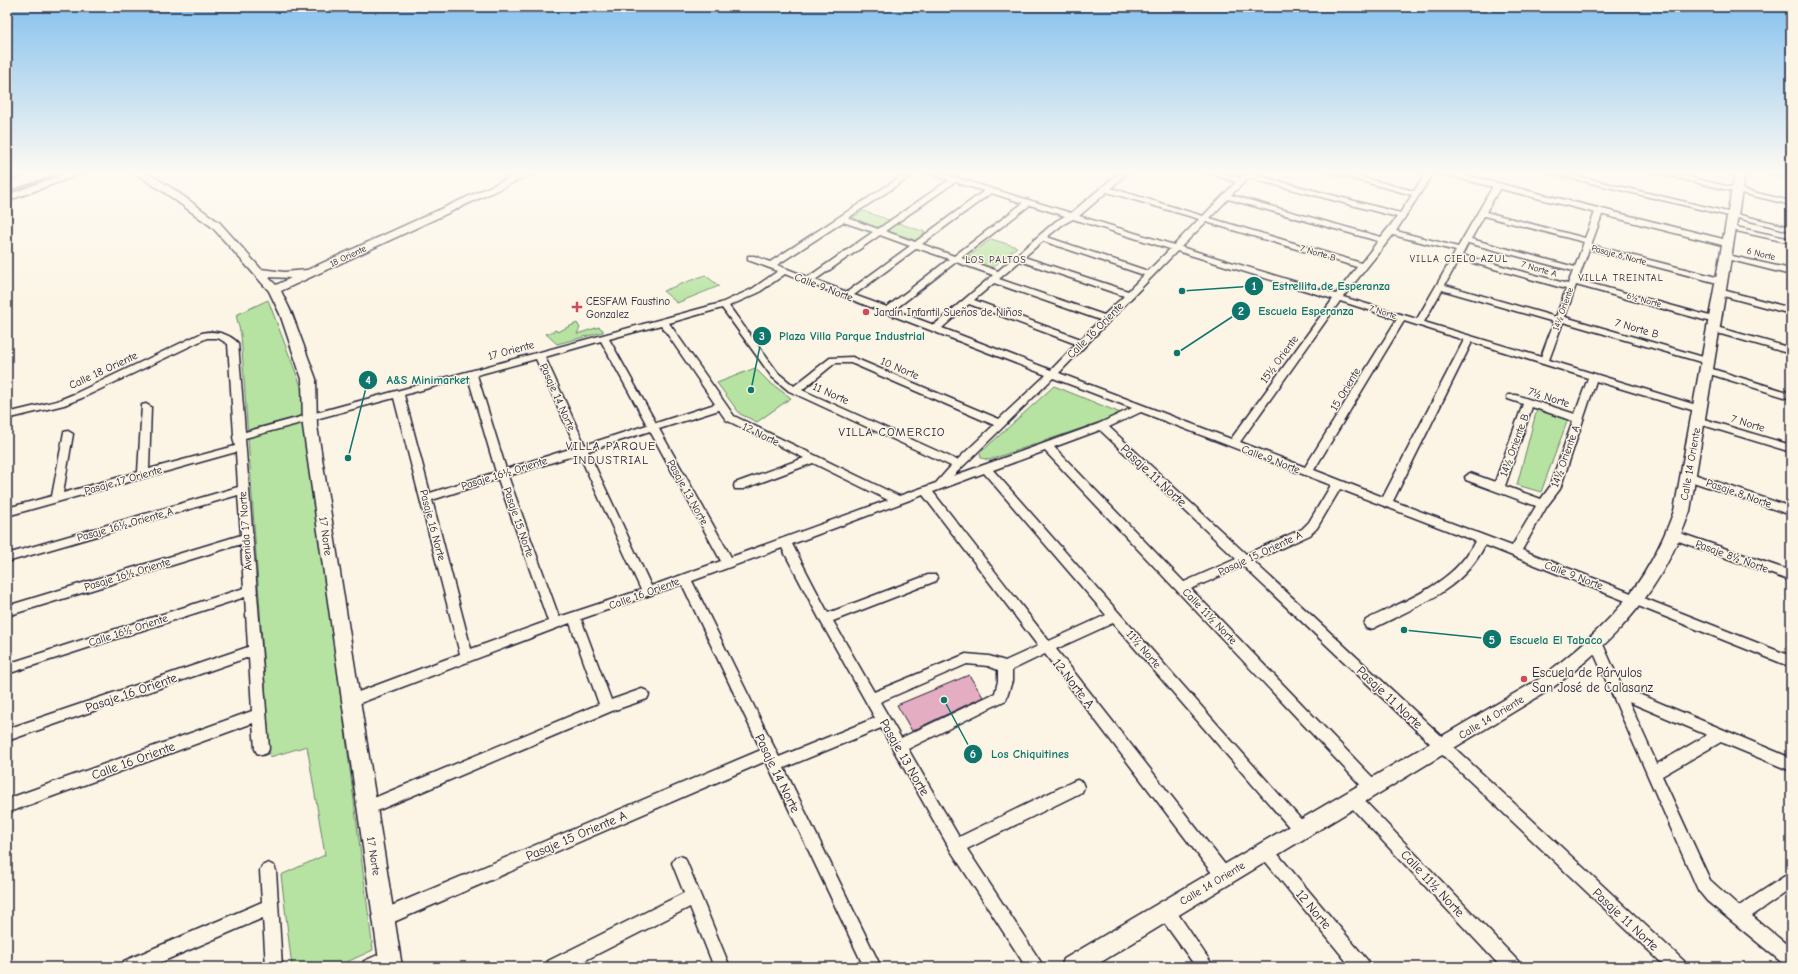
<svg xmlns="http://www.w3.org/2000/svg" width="1798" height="974" font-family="'Comic Neue',sans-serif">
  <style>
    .green { fill: #b6e3a1; stroke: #6c826e }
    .building { fill: #e4adc2; stroke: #22223b }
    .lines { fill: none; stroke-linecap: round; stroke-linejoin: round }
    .street-casing { stroke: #22223b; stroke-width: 3 }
    .secondary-casing { stroke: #22223b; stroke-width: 3 }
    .highway-casing { stroke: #22223b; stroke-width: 3 }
    .street { fill: #fcf5e5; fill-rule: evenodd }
    .secondary { fill: #fcf5e5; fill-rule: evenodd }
    .highway { fill: #fcf5e5; fill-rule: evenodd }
    .poi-dot { fill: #d1495b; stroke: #fcf5e5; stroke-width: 1.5 }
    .labels { text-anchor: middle; stroke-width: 3; stroke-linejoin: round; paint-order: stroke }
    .far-street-label { font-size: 9px; fill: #22223b; stroke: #fcf5e5 }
    .far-neighbourhood-label { font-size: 10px; letter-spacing: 1px; fill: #22223b; stroke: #fcf5e5 }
    .street-label { font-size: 11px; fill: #22223b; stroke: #fcf5e5 }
    .poi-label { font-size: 11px; fill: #22223b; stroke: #fcf5e5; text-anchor: start }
    .neighbourhood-label { font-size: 12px; letter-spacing: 1px; fill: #22223b; stroke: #fcf5e5 }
    .near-street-label { font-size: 13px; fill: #22223b; stroke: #fcf5e5 }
    .near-poi-label { font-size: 13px; fill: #22223b; stroke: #fcf5e5; text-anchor: start }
    .leader { fill: none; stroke: #0f766e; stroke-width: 1.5 }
    .callout-dot { fill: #0f766e; stroke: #fcf5e5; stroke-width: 1.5 }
    .mark-label { font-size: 12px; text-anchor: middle; font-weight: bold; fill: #fff }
    .callout-label { font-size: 12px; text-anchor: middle; font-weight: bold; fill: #0f766e; stroke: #fcf5e5; stroke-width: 3; stroke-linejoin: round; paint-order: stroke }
  </style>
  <rect width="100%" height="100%" fill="#fcf5e5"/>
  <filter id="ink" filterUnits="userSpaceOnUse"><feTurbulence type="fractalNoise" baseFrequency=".025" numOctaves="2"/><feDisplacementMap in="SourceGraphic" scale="8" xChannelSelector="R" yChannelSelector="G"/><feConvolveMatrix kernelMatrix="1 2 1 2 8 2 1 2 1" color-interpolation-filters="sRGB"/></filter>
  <g filter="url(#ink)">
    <g class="green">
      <polygon points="863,211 925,232 920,242 851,219"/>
      <polygon points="991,239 1017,247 992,268 965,259"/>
      <polygon points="705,275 719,286 677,303 663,291"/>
      <polygon points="268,300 301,386 373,950 336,967 292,967 281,875 325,855 307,746 270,757 241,335 236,315"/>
      <polygon points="577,323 580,328 577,334 599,327 603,330 603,332 557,344 546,334 556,330 557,332"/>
      <polygon points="755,368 769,382 791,398 757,422 740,414 717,383"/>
      <polygon points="1054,386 1123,414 989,460 981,458 980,453"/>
      <polygon points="1537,409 1568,419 1541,492 1517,485"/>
    </g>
    <polygon class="building" points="969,675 983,697 912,731 897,705"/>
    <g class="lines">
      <g class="street-casing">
        <g id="street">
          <path d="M908,172h9l-69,46 30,11 71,-49 -23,-8h12l133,41 49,-41h8l-17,16 92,28 33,-34 -32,-10h13l23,6 6,-6h7l-1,2 148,39 12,-18 -84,-23h13l73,19 13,-19h7l-38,59 62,16 35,-61 4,-2 4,2 -15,26 99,26 10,-26 7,-2 1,2 -12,33 133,34 1,2 -4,3 -132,-35 -11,31 139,38 1,2 -4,3 -3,-1 -135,-37 -11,32 145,42 2,2 -2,2h-6l-141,-41 -14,38 154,47 1,2 -5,3 -4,-1 -99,-30 -36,108 -13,17 -25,44 269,106v11l-306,-122c-22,45 -68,61 -111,83l-4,1 -4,-1 -2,-4 2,-4c39,-20 89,-36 109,-79l-135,-52 -23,39 -7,7 -57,26 431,400 2,6h-20l-423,-401 -52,23 187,194 2,5 -2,5 -5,2 -5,-2 -323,-342 -52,19 313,355 3,5 -3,5 -5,2 -5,-2 -183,-212 -57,26 174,222 2,5 -2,5 -6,3 -6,-3 -173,-227 -33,16v11l-6,19 -98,49 51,88 113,-55 5,-2 5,2 2,5 -2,5 -115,57 77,118h-18l-75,-116 -70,-123 -97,40 97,199h-17l-98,-206 -377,163 -6,2 -6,-2 -2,-6 2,-6 384,-162 -79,-166 -101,35 30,81 31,-11 5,2 2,4 -2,4 -35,12 -240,102 -5,2 -5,-2 -2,-5 2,-5 237,-99 -29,-81 -215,82 -5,2 -5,-2 -2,-4 2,-4 115,-43 -66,-256 -149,40 24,311 -2,4 -5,2 -5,-2 -2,-4 -2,-26 -246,90v-14l245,-88 -3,-54 -242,84v-12l241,-82 -3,-50 -238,77v-10l237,-76 -3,-44 -234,72v-10l234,-71 -3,-40 -231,67v-8l231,-67 -2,-35 -229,64v-8l45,-12 12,-64 4,-1 5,3 -10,59 75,-21 4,-67 4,-1 5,3 -2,62 86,-23 -2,-9 1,-2 -6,-91 -10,-6h-11l-125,60 -18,7 -57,14v-6l50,-12 17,-7 128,-61c12,-3 27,0 36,10l7,89 476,-129 31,-14 26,-18 -30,-11v-4h6l16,6zM1249,178l148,39 -16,20 -150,-42zM955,182l29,9 -69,51 -30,-11zM1107,192l92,27 -25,26 -95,-29zM991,193l32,10 -69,53 -32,-12zM1228,199l150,42 -17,22 -151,-45zM1030,205l35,11 -9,5 -58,50 -37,-13zM1484,216l100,26 -9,25 -104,-28zM1073,219l97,30 -22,22 -101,-34 15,-12zM843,222l30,10 -65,45 -31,-12zM1206,222l151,45 -21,27 -155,-47zM880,235l30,11 -63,46 -32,-12zM1393,235l63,16 -39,68 -74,-22zM1043,241l101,34 -16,16 -104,-34zM1468,243l105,28 -5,13 -106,-29zM917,248l32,11 -62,48 -33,-12zM1177,251l156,48 -102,140 -172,-66zM1459,259l107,30 -10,28 -111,-32zM1020,261l104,35 -20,19 -105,-36zM956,262l37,13 -59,50 -40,-15zM785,274l261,101 -47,44 -147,-62 -22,1 -36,28 -16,-13 -49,-67 29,-13zM994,283l106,37 -19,19 -107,-39zM1442,290l112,32 -13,35 -117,-35zM1340,301l57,18 -92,148 -65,-25zM969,304l107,40 -25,26 -109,-42zM722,308l50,69 17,14 162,75 -15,17 -37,13 -165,-80 -65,-93zM1404,321l60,19 -81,157 -69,-27zM661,325l54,79 -59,19 -47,-84zM601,341l46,84 -62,20 -40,-88zM1472,342l116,36 -13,36 -59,-19h-8l-1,2 1,2 15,5 -28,78 -25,-9 -5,4 1,3 70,26 -24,40 -119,-45zM536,359l40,88 -70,22 -29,-94zM835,363h16l143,62 -37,35 -155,-70zM468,377l28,95 -66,21 -26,-98zM1053,378l79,30 -34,16 -145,52zM1532,407l41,14 -24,67 -8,11 -36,-13zM719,410l7,10 78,38 -69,25 -1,3 1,3h8l70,-26 75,37 -157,57 -72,-128zM1141,412l190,73 -22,37 -7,7 -56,25 -137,-127zM1100,430l136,129 -52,23 -130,-135zM650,431l71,130 -70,25 -63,-135zM579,454l62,136 -82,27 -51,-141zM984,473l122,142 -57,26 -116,-149zM498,479l50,142 -77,28 -39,-149zM923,495l115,151 -33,15 -16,-5 -23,-2 -92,38 -41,-71 103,-40 2,-3 -2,-3h-8l-100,38 -36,-69zM782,548l39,74 54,96 -96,39 -87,-176zM967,664l21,2 10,4v11l-3,12 -94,45 -21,-36z"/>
          <polygon points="1545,172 1559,172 1791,227 1791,231"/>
          <polygon points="1652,172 1666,172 1791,201 1791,205"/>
          <polygon points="1770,172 1791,174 1791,178 1770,174"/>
          <polygon points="1727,225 1791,239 1791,243 1727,229"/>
          <polygon points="1723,254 1791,269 1791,275 1723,258"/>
          <polygon points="1719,289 1791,308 1791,314 1716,294 1715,292"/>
          <polygon points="1713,326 1791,348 1791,354 1710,331 1710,327"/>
          <polygon points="1706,367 1791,393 1791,399 1703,372 1701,370"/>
          <polygon points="1697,417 1791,445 1791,452 1693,422 1692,420 1693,418"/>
          <polygon points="1688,472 1791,507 1791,515 1684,479 1683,476 1684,473"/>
          <polygon points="1674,531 1791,571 1791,581 1670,538 1668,535 1670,532"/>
          <path d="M1596,639l5,1 21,47 169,71v13l-70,-29 -59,34 48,104 29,26 52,-34v17l-39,27 39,32v19l-6,-2 -78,-64 -9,-11 -108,-246 1,-4zM1629,702l78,33 -50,29z"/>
          <polygon points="1354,793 1359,795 1518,961 1520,967 1501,967 1349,805 1347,800 1349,795"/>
          <polygon points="1266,844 1271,846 1368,961 1370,967 1351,967 1261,856 1258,851 1261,846"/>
          <polygon points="680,856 685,858 730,967 714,967 690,907 572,967 546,967 548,961 684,893 672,863 675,858"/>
          <polygon points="268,863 274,866 276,871 282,967 266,967 263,918 150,967 122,967 124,961 262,902 260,871 262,866"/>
          <polygon points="1166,903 1172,905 1214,967 1196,967 1160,917 1158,911 1160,905"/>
          <polygon points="389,950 395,952 397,958 395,964 388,967 362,967 364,961"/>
        </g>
      </g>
      <g class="secondary-casing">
        <g id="secondary">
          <polygon points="70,172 86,172 7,201 7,195"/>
          <path d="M133,172h13l26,16 48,35 41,46 23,3 23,-2 215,-98h14l-255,119 11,23 24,65 1,47 85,541h-22l-77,-541 -1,-47 -22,-65 -11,-23 -57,-64 -48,-35zM268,277l23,1 -15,7z"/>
          <path d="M1434,172h19l270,67 12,-67h10l-55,339c-29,81 -71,127 -139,178l-458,278h-32l3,-8 475,-280c66,-50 106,-89 135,-168l48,-266z"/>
        </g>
      </g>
      <g class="highway-casing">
        <polygon id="highway" points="36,172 55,172 53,175 7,191 7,183"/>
      </g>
      <use href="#street" class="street"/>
      <use href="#secondary" class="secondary"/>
      <use href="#highway" class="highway"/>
    </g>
  </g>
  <linearGradient id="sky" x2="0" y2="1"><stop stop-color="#87c2ee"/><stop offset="0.56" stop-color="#fefaf3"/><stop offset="1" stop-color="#fefaf3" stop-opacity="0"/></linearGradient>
  <rect width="1798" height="309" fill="url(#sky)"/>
  <g class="poi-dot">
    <path d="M575 301h4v4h4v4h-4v4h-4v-4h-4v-4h4z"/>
    <circle cx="866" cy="312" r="4"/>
    <circle cx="1524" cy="679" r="4"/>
  </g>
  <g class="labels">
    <g class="far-street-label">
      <text transform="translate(1318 253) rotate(16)" y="3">7 Norte B</text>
      <text transform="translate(1761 254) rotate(14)" y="3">6 Norte</text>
      <text transform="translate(1619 255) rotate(15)" y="3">Pasaje 6 Norte</text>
      <text transform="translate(348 256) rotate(-25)" y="3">18 Oriente</text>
      <text transform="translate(1539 269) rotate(16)" y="3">7 Norte A</text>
      <text transform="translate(1644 300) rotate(15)" y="3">6½ Norte</text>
      <text transform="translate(1563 309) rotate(-70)" y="3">14½ Oriente</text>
      <text transform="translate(1383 312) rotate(17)" y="3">7 Norte</text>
    </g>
    <g class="far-neighbourhood-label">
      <text x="1459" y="262">VILLA CIELO AZUL</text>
      <text x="996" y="263">LOS PALTOS</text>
      <text x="1621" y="281">VILLA TREINTAL</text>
    </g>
    <g class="street-label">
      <text transform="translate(824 287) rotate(21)" y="4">Calle 9 Norte</text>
      <text transform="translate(1637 328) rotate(16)" y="4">7 Norte B</text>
      <text transform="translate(1095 330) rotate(-45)" y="4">Calle 16 Oriente</text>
      <text transform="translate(511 350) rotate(-15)" y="4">17 Oriente</text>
      <text transform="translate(1279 359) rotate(-54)" y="4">15½ Oriente</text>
      <text transform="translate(900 368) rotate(23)" y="4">10 Norte</text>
      <text transform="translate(103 370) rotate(-25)" y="4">Calle 18 Oriente</text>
      <text transform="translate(1345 389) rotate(-59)" y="4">15 Oriente</text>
      <text transform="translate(831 393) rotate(24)" y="4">11 Norte</text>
      <text transform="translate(558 397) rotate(66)" y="4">Pasaje 14 Norte</text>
      <text transform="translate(1549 397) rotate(18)" y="4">7½ Norte</text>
      <text transform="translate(1748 423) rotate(17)" y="4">7 Norte</text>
      <text transform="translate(761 434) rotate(26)" y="4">12 Norte</text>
      <text transform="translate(1514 445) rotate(-70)" y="4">14½ Oriente B</text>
      <text transform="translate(1565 456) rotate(-70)" y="4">14½ Oriente A</text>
      <text transform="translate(1271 459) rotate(21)" y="4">Calle 9 Norte</text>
      <text transform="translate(1690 464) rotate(-80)" y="4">Calle 14 Oriente</text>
      <text transform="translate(504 473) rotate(-17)" y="4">Pasaje 16½ Oriente</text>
      <text transform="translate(123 480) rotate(-16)" y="4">Pasaje 17 Oriente</text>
      <text transform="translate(688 492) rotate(61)" y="4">Pasaje 13 Norte</text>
      <text transform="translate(1739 493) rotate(19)" y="4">Pasaje 8 Norte</text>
      <text transform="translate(519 522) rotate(71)" y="4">Pasaje 15 Norte</text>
      <text transform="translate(125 524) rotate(-16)" y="4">Pasaje 16½ Oriente A</text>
      <text transform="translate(433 525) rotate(75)" y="4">Pasaje 16 Norte</text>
      <text transform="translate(245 531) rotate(-94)" y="4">Avenida 17 Norte</text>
      <text transform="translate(326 536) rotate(82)" y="4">17 Norte</text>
      <text transform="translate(1260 553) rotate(-25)" y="4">Pasaje 15 Oriente A</text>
      <text transform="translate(1732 556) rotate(20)" y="4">Pasaje 8½ Norte</text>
      <text transform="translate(127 574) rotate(-17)" y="4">Pasaje 16½ Oriente</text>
      <text transform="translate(1574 575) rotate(21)" y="4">Calle 9 Norte</text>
      <text transform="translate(644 593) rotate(-20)" y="4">Calle 16 Oriente</text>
      <text transform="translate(1210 616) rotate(46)" y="4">Calle 11½ Norte</text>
      <text transform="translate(128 630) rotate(-18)" y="4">Calle 16½ Oriente</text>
      <text transform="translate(1144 649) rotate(49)" y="4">11½ Norte</text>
      <text transform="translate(1491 717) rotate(-31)" y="4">Calle 14 Oriente</text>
      <text transform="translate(374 856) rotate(81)" y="4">17 Norte</text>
      <text transform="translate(1212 883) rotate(-31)" y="4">Calle 14 Oriente</text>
    </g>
    <g class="poi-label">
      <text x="586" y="305">CESFAM Faustino<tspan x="586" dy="13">Gonzalez</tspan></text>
      <text x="874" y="316">Jardín Infantil Sueños de Niños</text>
    </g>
    <g class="neighbourhood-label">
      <text x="892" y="436">VILLA COMERCIO</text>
      <text x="611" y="450">VILLA PARQUE<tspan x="611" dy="14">INDUSTRIAL</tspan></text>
    </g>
    <g class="near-street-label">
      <text transform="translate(1154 475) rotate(43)" y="5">Pasaje 11 Norte</text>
      <text transform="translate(1074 683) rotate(52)" y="5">12 Norte A</text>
      <text transform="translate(131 692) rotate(-19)" y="5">Pasaje 16 Oriente</text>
      <text transform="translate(1390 697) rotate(43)" y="5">Pasaje 11 Norte</text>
      <text transform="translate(905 757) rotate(60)" y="5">Pasaje 13 Norte</text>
      <text transform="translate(133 760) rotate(-20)" y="5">Calle 16 Oriente</text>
      <text transform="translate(778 773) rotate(64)" y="5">Pasaje 14 Norte</text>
      <text transform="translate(576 835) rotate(-23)" y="5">Pasaje 15 Oriente A</text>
      <text transform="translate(1433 883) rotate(47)" y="5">Calle 11½ Norte</text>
      <text transform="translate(1314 909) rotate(50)" y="5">12 Norte</text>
      <text transform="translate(1626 919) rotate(43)" y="5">Pasaje 11 Norte</text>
    </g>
    <g class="near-poi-label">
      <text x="1532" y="677">Escuela de Párvulos<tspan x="1532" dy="15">San José de Calasanz</tspan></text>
    </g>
  </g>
  <path class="leader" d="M1182 291L1254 286M1177 353L1241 311M751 390L762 336M348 458L368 380M1404 630L1492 639M944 700L973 754"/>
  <g class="callout-dot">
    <circle cx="1182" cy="291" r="4"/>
    <circle cx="1177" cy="353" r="4"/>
    <circle cx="751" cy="390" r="4"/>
    <circle cx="348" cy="458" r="4"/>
    <circle cx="1404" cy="630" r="4"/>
    <circle cx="944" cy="700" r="4"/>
    <circle cx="1254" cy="286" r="10"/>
    <circle cx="1241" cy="311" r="10"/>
    <circle cx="762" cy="336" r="10"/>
    <circle cx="368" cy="380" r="10"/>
    <circle cx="1492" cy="639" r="10"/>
    <circle cx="973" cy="754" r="10"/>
  </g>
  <g class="mark-label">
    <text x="1254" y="290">1</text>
    <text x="1241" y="315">2</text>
    <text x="762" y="340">3</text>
    <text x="368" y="384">4</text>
    <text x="1492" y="644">5</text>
    <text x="973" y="758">6</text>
  </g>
  <g class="callout-label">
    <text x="1331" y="290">Estrellita de Esperanza</text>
    <text x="1306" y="315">Escuela Esperanza</text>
    <text x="852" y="340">Plaza Villa Parque Industrial</text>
    <text x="428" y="384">A&amp;S Minimarket</text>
    <text x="1556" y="644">Escuela El Tabaco</text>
    <text x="1030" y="758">Los Chiquitines</text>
  </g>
  <rect width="1798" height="974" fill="none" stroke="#fcf5e5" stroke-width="24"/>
  <rect x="12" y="12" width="1774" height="950" fill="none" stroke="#22223b" stroke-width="1.5" filter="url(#ink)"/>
</svg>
